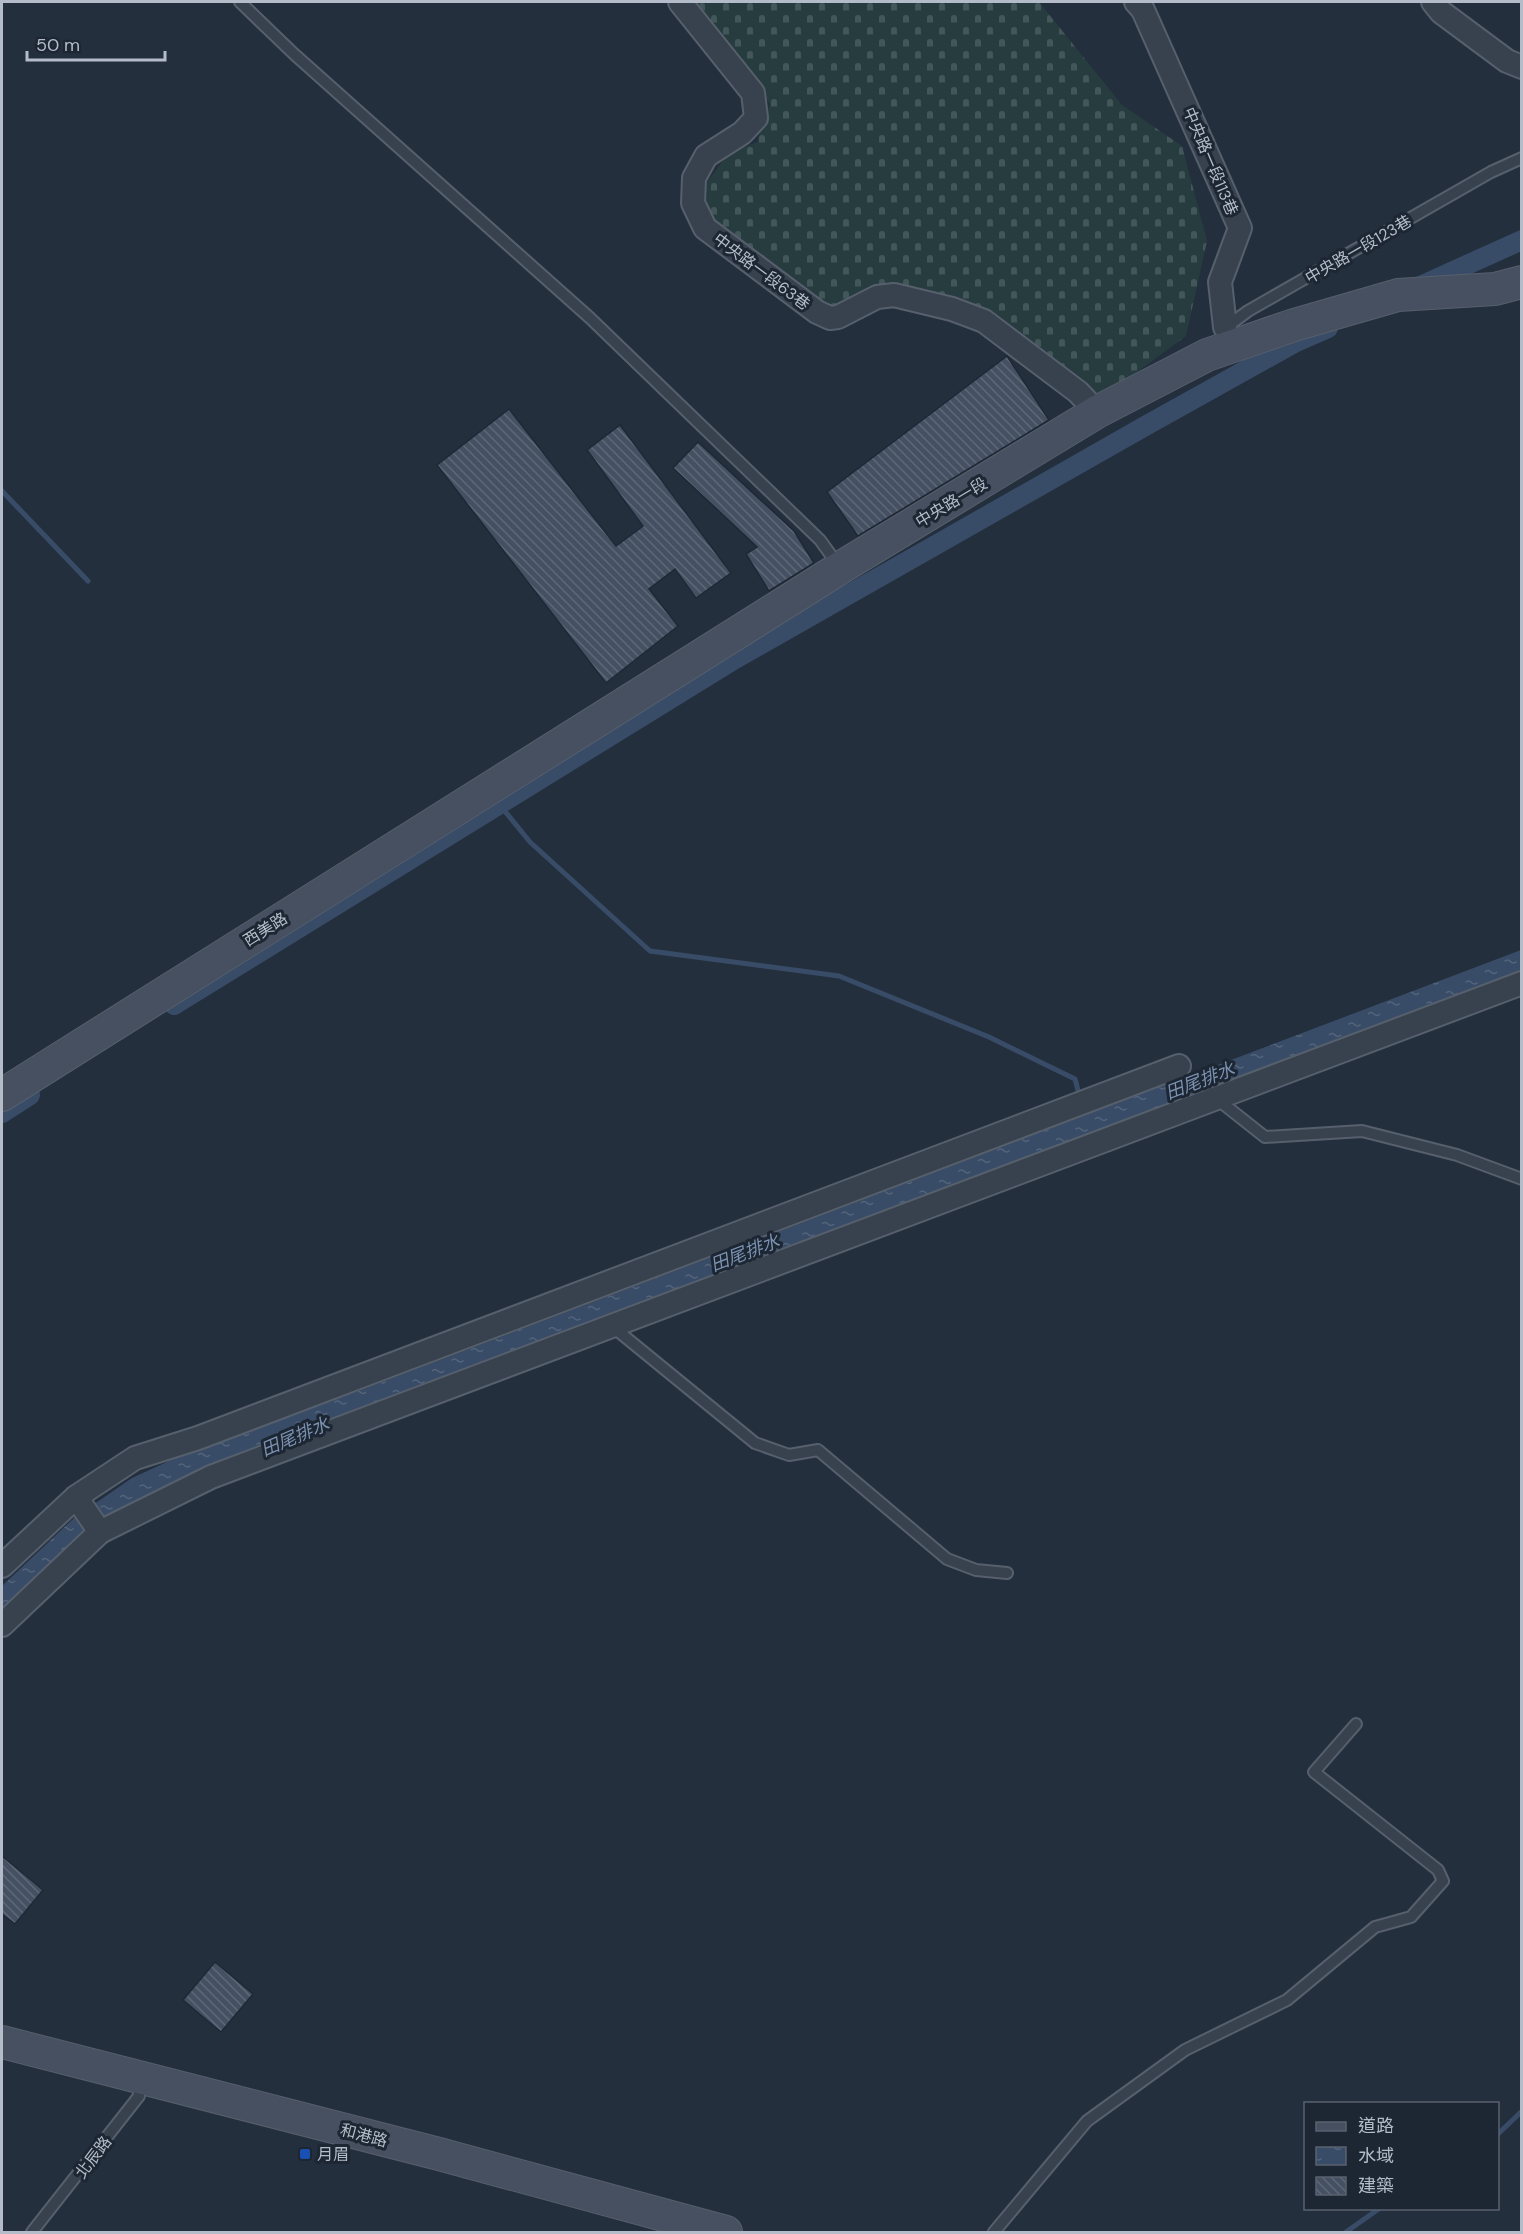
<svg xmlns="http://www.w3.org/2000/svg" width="1523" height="2234" font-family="'DM Sans','Noto Sans TC',sans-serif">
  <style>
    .cemetery { fill: url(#cemetery-stones) }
    .water { fill: url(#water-ripples) }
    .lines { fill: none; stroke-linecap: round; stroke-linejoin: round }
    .stream { stroke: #394c67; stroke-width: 5 }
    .canal { stroke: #394c67; stroke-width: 20 }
    .building { fill: url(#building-back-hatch); stroke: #1f2835; stroke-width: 1.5 }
    .lane-casing { stroke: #565f6c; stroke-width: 14 }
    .street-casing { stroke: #565f6c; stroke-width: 26 }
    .secondary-casing { stroke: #565f6c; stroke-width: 34 }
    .lane { stroke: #38414e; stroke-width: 10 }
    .street { stroke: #38414e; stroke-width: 22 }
    .secondary { stroke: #465061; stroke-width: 32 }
    .transit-dot { fill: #1a4fb4; stroke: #1d2633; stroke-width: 2 }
    .labels { text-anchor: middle; stroke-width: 6; stroke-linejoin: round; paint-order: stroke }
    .street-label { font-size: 16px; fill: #b4bcc9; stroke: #1d2633 }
    .poi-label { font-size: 16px; fill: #b4bcc9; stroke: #1d2633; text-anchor: start }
    .water-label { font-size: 18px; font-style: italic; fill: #7c92b1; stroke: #1d2633 }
  </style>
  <defs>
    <pattern id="cemetery-stones" width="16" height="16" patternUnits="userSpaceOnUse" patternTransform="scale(1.5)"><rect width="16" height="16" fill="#263c3f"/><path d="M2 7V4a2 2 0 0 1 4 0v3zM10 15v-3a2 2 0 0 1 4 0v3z" fill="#435659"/></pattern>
    <pattern id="water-ripples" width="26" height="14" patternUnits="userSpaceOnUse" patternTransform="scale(1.5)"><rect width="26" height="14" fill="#394c67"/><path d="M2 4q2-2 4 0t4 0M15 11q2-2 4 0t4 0" fill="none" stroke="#53647b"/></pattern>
    <pattern id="building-back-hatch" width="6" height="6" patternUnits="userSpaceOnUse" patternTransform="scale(1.5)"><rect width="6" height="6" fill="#455162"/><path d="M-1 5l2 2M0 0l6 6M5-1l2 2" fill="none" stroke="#5d6877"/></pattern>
  </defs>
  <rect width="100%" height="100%" fill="#242f3e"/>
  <polygon class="cemetery" points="690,2 1039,2 1122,105 1182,146 1207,241 1186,336 1103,397 999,317 918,287 869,286 829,309 720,229 699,193 728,154 757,142 770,104"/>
  <polygon class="water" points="1521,950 1521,977 194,1474 2,1616 2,1586 74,1518 132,1478 193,1450 364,1389"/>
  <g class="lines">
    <g class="stream">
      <polyline points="2,491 88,581"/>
      <polyline points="499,804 530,842 650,951 839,976 989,1037 1075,1079 1080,1098"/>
      <polyline points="1498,2134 1522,2111"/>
      <polyline points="1346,2232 1380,2208"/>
    </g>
    <g class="canal">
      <polyline points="1418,287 1522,240"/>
      <polyline points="174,1005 735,659 1147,425 1296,342 1328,328"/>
      <polyline points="2,1113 30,1095"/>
    </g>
  </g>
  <g class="building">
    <polygon points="1007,356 1049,420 858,536 827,492"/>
    <polygon points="509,409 616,546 643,526 587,450 620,425 731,573 696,598 675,569 649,589 678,626 606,683 437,465"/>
    <polygon points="698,442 794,531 814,563 769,591 746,554 757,547 673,468"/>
    <polygon points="2,1856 43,1890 15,1924 2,1914"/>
    <polygon points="215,1962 253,1994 221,2032 183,2000"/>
  </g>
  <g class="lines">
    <g class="lane-casing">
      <g id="lane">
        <polyline points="240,2 294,54 590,318 820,540 838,565"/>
        <polyline points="1225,328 1248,311 1491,172 1522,158"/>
        <polyline points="1217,1099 1265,1137 1362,1131 1457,1155 1522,1179"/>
        <polyline points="613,1327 755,1443 789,1455 818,1450 947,1559 976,1570 1007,1573"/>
        <polyline points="32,2232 139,2096 139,2081"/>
        <polyline points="994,2232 1087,2121 1185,2050 1287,2000 1375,1927 1411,1917 1443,1881 1438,1870 1314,1772 1356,1724"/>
      </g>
    </g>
    <g class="street-casing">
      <g id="street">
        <polyline points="680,2 753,93 756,118 742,133 706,156 694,178 693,203 705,228 817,312 830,318 838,317 877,297 894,295 952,309 984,321 1078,392 1097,412"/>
        <polyline points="1136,2 1143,10 1240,228 1220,282 1225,327"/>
        <polyline points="1433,2 1441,12 1507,61 1522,67"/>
        <polyline points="76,1497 100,1532"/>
        <polyline points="2,1566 76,1497 135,1458 198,1438 1179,1066"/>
        <polyline points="2,1625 100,1532 211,1477 1522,983"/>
      </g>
    </g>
    <g class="secondary-casing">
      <g id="secondary">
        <polyline points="2,1095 840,568 1097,412 1207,355 1294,325 1398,295 1495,289 1522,282"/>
        <polyline points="2,2042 439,2154 726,2232"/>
      </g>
    </g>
    <use href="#lane" class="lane"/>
    <use href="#street" class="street"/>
    <use href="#secondary" class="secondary"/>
  </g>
  <rect class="transit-dot" x="299" y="2148" width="12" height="12" rx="3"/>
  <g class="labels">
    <g class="street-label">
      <text transform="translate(1211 161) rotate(67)" y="6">中央路一段113巷</text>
      <text transform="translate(1358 249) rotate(-30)" y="6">中央路一段123巷</text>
      <text transform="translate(762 271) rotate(37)" y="6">中央路一段63巷</text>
      <text transform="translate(951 502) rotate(-31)" y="6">中央路一段</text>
      <text transform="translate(265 929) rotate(-32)" y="6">西美路</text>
      <text transform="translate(364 2135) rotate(15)" y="6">和港路</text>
      <text transform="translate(93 2157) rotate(-53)" y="6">北辰路</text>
    </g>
    <g class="poi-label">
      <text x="317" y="2160">月眉</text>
    </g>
    <g class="water-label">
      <text transform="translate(1200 1081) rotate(-21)" y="6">田尾排水</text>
      <text transform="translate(745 1253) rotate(-21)" y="6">田尾排水</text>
      <text transform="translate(295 1437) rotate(-23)" y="6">田尾排水</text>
    </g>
  </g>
  <rect width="1523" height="2234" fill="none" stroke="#b4bcc9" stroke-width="6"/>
  <rect x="1304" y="2102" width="195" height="108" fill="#1d2633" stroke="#59626f" stroke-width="1.5"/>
  <rect x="1316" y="2122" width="30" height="9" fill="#465061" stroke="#59626f" stroke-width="1.5"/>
  <text x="1358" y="2132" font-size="18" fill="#b4bcc9">道路</text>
  <rect x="1316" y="2147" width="30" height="18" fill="url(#water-ripples)" stroke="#59626f" stroke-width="1.5"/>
  <text x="1358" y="2162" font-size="18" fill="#b4bcc9">水域</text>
  <rect x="1316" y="2177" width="30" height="18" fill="url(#building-back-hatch)" stroke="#59626f" stroke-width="1.5"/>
  <text x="1358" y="2192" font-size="18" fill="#b4bcc9">建築</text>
  <path d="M27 51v9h138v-9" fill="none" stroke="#b4bcc9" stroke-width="3"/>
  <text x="36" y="51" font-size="18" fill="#b4bcc9" stroke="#1d2633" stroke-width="4.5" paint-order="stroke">50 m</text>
</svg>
